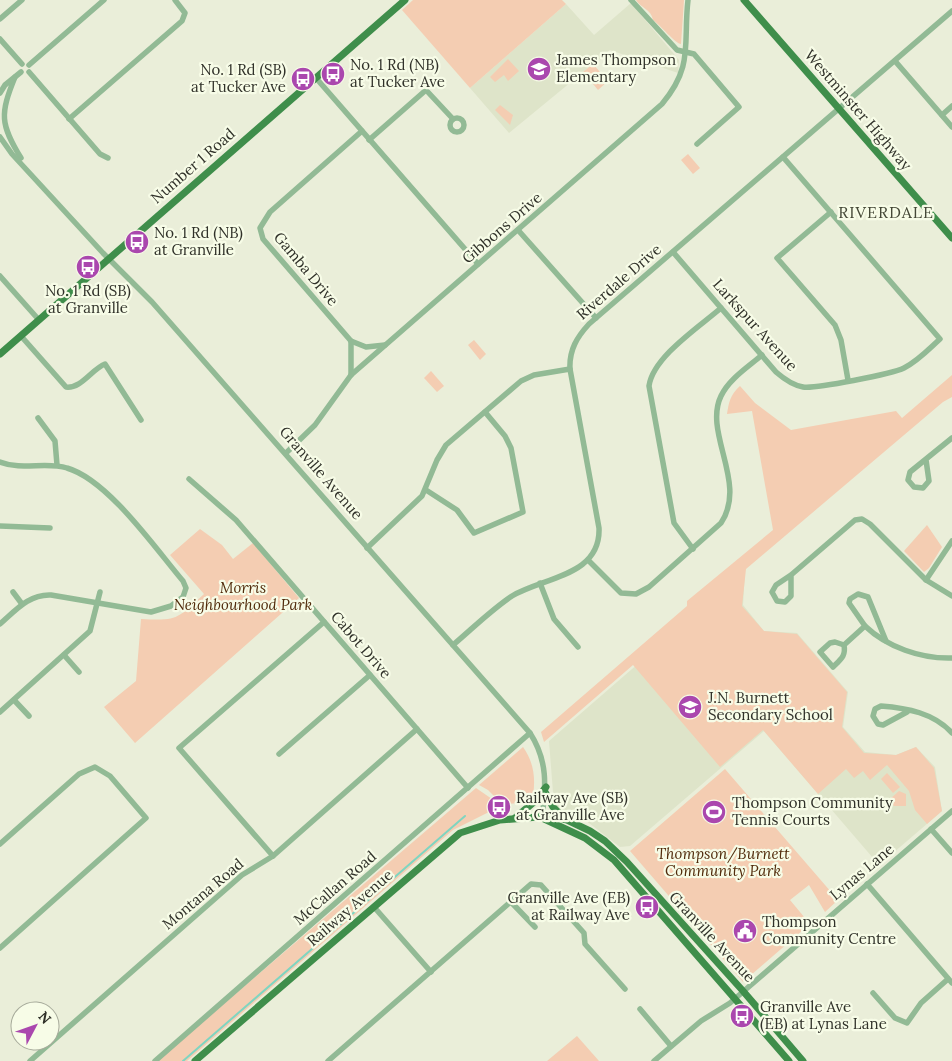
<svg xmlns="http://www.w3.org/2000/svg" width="952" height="1061" font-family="Lora,serif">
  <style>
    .built { fill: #dee4c9 }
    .green { fill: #f4cdb2 }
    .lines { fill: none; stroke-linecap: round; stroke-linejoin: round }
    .stream { stroke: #7fd5c0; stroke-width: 2 }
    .minor { stroke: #92ba95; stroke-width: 5.5 }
    .major { stroke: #3f8e4b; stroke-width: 7 }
    .labels { text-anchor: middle; stroke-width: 4.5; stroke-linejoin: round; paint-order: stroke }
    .poi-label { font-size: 15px; fill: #303129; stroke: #f7fce7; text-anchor: start }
    .street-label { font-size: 15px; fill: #303129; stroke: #f7fce7 }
    .park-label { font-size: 15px; font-style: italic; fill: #512b0b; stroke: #f7fce7 }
    .neighbourhood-label { font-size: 16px; letter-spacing: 1px; fill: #454837; stroke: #f7fce7 }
  </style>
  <rect width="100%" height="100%" fill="#eaeed9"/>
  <g class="built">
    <polygon points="631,3 679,60 678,73 610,50 509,133 470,88 566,4 594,35"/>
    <polygon points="745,571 743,605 764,631 797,633 848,692 843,727 865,752 896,755 916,747 935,767 942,811 879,865 764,731 630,846 620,847 585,820 554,805 549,741"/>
  </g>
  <g class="green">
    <polygon points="413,0 562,0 566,4 470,88 402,10"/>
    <path d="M636,0h48l-3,44c-5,0 -21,-19 -28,-24 -2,-11 -12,-12 -17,-20z"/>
    <polygon points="508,59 519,71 508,81 504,75 495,82 490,77"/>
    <polygon points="593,64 608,81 598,90 583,72"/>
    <polygon points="500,105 513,115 510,125 495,110"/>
    <polygon points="688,154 700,168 693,174 681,160"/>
    <polygon points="474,340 486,354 480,360 468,345"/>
    <polygon points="431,371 444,386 437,392 424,378"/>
    <path d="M952,375v22l-9,5 -197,167 -4,37 22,25 33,3 50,58 -5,35 22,26 32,2 20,-8 18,21 8,43 -15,13 -12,-14 -6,-19 -22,-26 -17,15 -7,-9 -9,7 -8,-9 -28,25 -55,-64 -43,37 -87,-102 -89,77 -3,-10 146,-126v-5l86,-71 -21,-119 -25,3c2,-12 3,-19 13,-28l15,17 36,27 105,-19 6,7z"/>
    <polygon points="927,525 942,547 929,568 924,572 904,551"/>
    <path d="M200,529l22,16 11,14 20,-16 46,55 -164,145 -31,-36 32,-26 5,-62c38,2 35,0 63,-25l-34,-39z"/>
    <path d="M523,747c10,14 13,30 10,48l-10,8 -21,1 -14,-14 -9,-5z"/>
    <polygon points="725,769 838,900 825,912 809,885 790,900 810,924 743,982 630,851"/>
    <polygon points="887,773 900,787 893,793 881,779"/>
    <polygon points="476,788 492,799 497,808 453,830 187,1061 157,1061"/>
    <polygon points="899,791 906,794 906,806 894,806 889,800"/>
    <polygon points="577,1036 599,1061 547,1061"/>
  </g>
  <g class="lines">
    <polyline class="stream" points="183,1061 465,816"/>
    <g class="minor">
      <polyline points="631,0 677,50 694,54 739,107 697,144"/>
      <polyline points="0,19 22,0"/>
      <polyline points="0,39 22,64"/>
      <polyline points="895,61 952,127"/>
      <polyline points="29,65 104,0"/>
      <polyline points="29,72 100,154 108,158"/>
      <path d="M15,77c-15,37 -15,47 6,81"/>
      <polyline points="316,78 478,264"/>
      <polyline points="0,93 5,85 21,72"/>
      <polyline points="942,115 952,106"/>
      <circle cx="457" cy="125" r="7"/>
      <polyline points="69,119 182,21 185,13 175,0"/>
      <path d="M0,137l12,17 91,99 49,49 378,431c18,28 16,53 12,85"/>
      <polyline points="369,140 426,90 453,119"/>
      <polyline points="831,212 777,258 835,325 841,340 848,380"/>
      <polyline points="518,230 596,318"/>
      <path d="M673,252l103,120c8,7 16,13 27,15 12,2 89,-13 101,-19 14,-7 25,-19 36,-29l-157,-182"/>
      <polyline points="0,276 39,320"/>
      <path d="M21,336l45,51c15,2 26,-18 39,-23l36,56"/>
      <polyline points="351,341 366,347 385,345"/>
      <polyline points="351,375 351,341 263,239 260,228 270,212 362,131"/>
      <polyline points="38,418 55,441 57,465"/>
      <path d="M286,453l29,-28 36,-50 311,-271c32,-38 21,-60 26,-104"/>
      <polyline points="926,460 929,481 923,488 914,487 908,480 910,472 952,438"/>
      <path d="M0,462c23,9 45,-1 67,6 41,12 88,80 116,113l3,7 -3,9 -12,9 -20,6 -100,-17c-22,-1 -35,15 -51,29"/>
      <polyline points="189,479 236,520 468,788"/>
      <polyline points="426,490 457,510 474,533 523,512 511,448 505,436 485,412"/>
      <polyline points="0,526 50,528"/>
      <polyline points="367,548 422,496 437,460 446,445 521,381 534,375 570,369"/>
      <path d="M693,549l-19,-26 -25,-137c4,-29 50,-59 72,-78"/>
      <path d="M588,560l33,33 15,1 13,-7 72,-64c27,-40 -18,-90 0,-127 8,-17 27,-29 41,-41"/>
      <polyline points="791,575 791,596 785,602 777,601 772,592 776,585 791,575 855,520 862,519 870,524 926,580 952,596"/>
      <polyline points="926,580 952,541"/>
      <polyline points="540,583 554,619 578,647"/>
      <polyline points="13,592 22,604"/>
      <polyline points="865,626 849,603 850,599 858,594 868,597 886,641"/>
      <path d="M835,642l9,3c2,11 -3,14 -11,22l-13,-15 10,-9z"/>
      <path d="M453,645c19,-16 38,-35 59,-49 32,-19 89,-20 87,-68l-29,-159c-1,-19 7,-32 19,-45l363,-313"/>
      <path d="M844,645l21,-19c22,21 56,33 87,32"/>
      <polyline points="64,655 79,672"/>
      <polyline points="14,700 29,716"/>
      <polyline points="0,712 90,631 100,592"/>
      <path d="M907,712l-24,13 -5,-1 -5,-8 2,-7 6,-3c26,2 53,7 71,27"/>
      <polyline points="279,754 370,675"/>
      <polyline points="931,829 952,853"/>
      <polyline points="0,844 79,774 95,767 110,776 146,818 0,948"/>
      <polyline points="273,856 179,748 324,622"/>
      <polyline points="867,884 952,983"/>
      <polyline points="511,902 535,927"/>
      <polyline points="374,907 431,972"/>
      <polyline points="873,993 895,1018 907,1023 921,1003 948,979"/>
      <polyline points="640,1009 671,1046"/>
      <polyline points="30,1061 242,875 273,856 417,729"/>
      <polyline points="155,1061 530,733"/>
      <polyline points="328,1061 531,884 541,885 584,933 585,944 625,989"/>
      <polyline points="654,1061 701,1021 730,1003 952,811"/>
    </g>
    <g class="major">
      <polyline points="744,0 952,238"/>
      <polyline points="0,354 405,0"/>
      <polyline points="545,792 553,807 565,819"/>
      <polyline points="515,818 534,802 546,787"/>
      <polyline points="542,818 585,838 614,860 789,1061"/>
      <polyline points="195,1061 460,833 500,820 551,816 567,820 590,831 605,841 627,862 743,991 803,1061"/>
    </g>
  </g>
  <defs>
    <g id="school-disc" transform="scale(1.25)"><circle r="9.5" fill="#aa47ae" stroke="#f7fce7"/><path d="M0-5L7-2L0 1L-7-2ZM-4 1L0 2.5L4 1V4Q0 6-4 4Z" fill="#fff"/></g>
    <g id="bus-disc" transform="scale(1.25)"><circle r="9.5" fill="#aa47ae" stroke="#f7fce7"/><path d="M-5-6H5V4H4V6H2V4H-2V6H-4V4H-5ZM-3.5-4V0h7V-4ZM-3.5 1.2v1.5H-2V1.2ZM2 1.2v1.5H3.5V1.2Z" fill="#fff"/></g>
    <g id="stadium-disc" transform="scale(1.25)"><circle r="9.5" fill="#aa47ae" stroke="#f7fce7"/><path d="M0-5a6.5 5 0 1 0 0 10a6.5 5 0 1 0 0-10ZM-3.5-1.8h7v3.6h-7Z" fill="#fff"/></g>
    <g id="civic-disc" transform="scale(1.25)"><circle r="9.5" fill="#aa47ae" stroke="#f7fce7"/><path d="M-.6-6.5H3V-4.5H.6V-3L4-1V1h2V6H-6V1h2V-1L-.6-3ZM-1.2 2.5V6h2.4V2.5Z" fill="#fff"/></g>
  </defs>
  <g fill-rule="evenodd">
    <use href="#school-disc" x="539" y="69"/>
    <use href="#bus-disc" x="333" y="74"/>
    <use href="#bus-disc" x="303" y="79"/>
    <use href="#bus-disc" x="137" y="242"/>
    <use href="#bus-disc" x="88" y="267"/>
    <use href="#school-disc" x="690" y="707"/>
    <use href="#bus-disc" x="499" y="807"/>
    <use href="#stadium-disc" x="714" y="812"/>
    <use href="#bus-disc" x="647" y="907"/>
    <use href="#civic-disc" x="745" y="931"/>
    <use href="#bus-disc" x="742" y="1016"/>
  </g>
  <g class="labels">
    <g class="poi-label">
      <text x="556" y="65">James Thompson<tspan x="556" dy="17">Elementary</tspan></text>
      <text x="350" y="70">No. 1 Rd (NB)<tspan x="350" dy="17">at Tucker Ave</tspan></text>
      <text x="286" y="75" text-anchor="end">No. 1 Rd (SB)<tspan x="286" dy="17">at Tucker Ave</tspan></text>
      <text x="154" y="238">No. 1 Rd (NB)<tspan x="154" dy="17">at Granville</tspan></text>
      <text x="88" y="296" text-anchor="middle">No. 1 Rd (SB)<tspan x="88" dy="17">at Granville</tspan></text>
      <text x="708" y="703">J.N. Burnett<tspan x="708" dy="17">Secondary School</tspan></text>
      <text x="516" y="803">Railway Ave (SB)<tspan x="516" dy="17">at Granville Ave</tspan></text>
      <text x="732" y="808">Thompson Community<tspan x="732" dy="17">Tennis Courts</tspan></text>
      <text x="630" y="903" text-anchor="end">Granville Ave (EB)<tspan x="630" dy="17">at Railway Ave</tspan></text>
      <text x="762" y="927">Thompson<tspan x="762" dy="17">Community Centre</tspan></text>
      <text x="760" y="1012">Granville Ave<tspan x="760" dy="17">(EB) at Lynas Lane</tspan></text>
    </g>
    <g class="street-label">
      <text transform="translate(858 110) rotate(49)" y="5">Westminster Highway</text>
      <text transform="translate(193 166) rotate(-41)" y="5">Number 1 Road</text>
      <text transform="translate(502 228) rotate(-41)" y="5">Gibbons Drive</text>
      <text transform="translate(306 269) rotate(50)" y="5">Gamba Drive</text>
      <text transform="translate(619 282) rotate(-41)" y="5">Riverdale Drive</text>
      <text transform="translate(755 325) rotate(48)" y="5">Larkspur Avenue</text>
      <text transform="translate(321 473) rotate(49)" y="5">Granville Avenue</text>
      <text transform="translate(361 645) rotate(49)" y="5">Cabot Drive</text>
      <text transform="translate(862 872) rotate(-40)" y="5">Lynas Lane</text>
      <text transform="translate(335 888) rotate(-41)" y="5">McCallan Road</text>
      <text transform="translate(203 894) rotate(-40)" y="5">Montana Road</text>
      <text transform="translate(350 908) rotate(-41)" y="5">Railway Avenue</text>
      <text transform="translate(712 937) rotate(47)" y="5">Granville Avenue</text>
    </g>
    <g class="park-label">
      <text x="243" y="593">Morris<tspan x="243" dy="17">Neighbourhood Park</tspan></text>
      <text x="723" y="859">Thompson/Burnett<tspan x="723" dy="17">Community Park</tspan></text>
    </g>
    <g class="neighbourhood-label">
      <text x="886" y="218">RIVERDALE</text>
    </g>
  </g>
  <g transform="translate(35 1026) rotate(49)"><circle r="24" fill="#f7fce7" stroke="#a7ab9b"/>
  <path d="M0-4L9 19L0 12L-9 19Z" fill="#aa47ae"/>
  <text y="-8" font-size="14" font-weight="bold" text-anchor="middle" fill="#303129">N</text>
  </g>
</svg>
